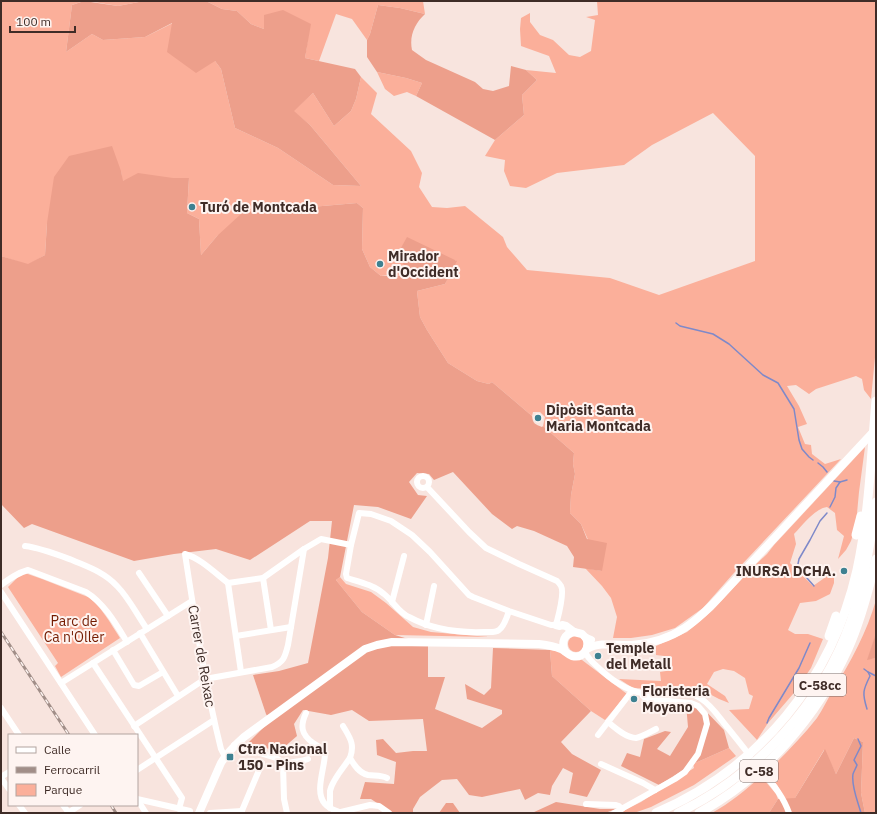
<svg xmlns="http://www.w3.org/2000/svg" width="877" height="814" font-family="'IBM Plex Sans',sans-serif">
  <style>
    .green { fill: #fbaf9a }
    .forest { fill: #ed9f8b }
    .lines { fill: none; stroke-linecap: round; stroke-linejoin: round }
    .stream { stroke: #7e89c9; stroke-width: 1.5 }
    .minor { stroke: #fff; stroke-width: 6 }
    .major { stroke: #fff; stroke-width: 8 }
    .highway { stroke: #fff; stroke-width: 9 }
    .rail-casing { stroke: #a18e88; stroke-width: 3 }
    .rail { stroke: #fef4f1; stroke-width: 1.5; stroke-dasharray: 4.5; stroke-linecap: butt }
    .poi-dot { fill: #3e8191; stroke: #fef4f1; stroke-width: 1.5 }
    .labels { text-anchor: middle; stroke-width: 4; stroke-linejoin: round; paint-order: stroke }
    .shield { fill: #fef4f1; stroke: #786864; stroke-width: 1 }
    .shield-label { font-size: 13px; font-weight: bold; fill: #3f2c27 }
    .poi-label { font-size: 14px; font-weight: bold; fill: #3f2c27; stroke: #fef4f1; text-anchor: start }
    .park-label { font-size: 14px; fill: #741b00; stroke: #fef4f1 }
    .street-label { font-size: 14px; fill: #3f2c27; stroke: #fef4f1 }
  </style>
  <rect width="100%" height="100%" fill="#f8e4de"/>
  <g class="green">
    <polygon points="1,1 84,1 72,5 66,52 92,34 103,40 145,37 173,23 215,61 221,69 235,128 278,148 333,185 361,186 310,125 293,111 313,93 334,126 351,111 356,99 361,77 377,93 371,114 411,151 422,173 419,187 432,207 447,208 465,206 503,237 507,247 527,270 610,278 659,295 755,261 755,156 713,113 652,145 624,165 557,173 526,188 510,186 504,171 505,160 485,156 495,140 524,115 522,95 537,80 526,70 556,73 549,56 521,46 520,29 521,18 530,13 530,22 540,35 553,40 569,55 580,57 591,51 595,20 586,17 598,15 597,1 876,1 876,347 871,399 864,390 862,379 856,376 816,389 809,394 796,385 787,386 799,406 807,424 798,427 805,444 811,445 812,454 825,464 841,459 733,574 703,608 675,628 652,635 631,638 613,638 617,617 611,598 602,586 585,568 602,571 581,524 570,513 571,495 575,474 573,464 574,453 543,426 545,417 540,412 533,412 532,416 492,382 489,384 477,381 448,363 427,330 420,317 417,291 445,284 456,260 411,275 388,275 381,276 370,267 362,249 363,208 357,203 311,207 297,203 217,236 201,255 199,219 187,213 189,178 173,178 122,181 121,171 47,223 45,255 28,265 1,256"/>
    <polygon points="88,1 144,1 118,6"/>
    <polygon points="206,1 423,1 425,14 400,8 378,5 370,34 367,40 352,19 336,14 319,61 305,58 310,24 264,29 251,24 237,11 222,9"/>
    <polygon points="377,72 406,78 422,83 416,96 407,92 394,96 385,89"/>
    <path d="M865,447l-6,45 -3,32 -5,17 -5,9 -8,9 6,-23 -7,-6 -2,-17 -8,-6c-13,2 -24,18 -33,27l2,10 -6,19 23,23 17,-12 4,1v8l-4,11 -14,7 -16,2 -12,27 7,4h13l15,5 -12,29 -18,26 -25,29 -11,17 -28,-30 20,-1 4,-13 -4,-2 -4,-16 -11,-7 -11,-2 -9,3 -7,12 18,12 4,7 -10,-4 -19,-10 -21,-3 -26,3 -20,-1 -14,-9 42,2 -1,-9 12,-2v-13l-16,-2v-9l31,-14 26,-22 39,-42 15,-14 7,-9z"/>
    <path d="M25,573l17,6 46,18c14,10 22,26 32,41l-59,39 -6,-11 3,-3 -50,-76 10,-10z"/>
    <polygon points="340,577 346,584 371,592 386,603 413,627 431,632 489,637 395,635 362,612 336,580"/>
    <path d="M876,600v34l-8,25 8,-1v155h-11l-4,-20 2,-51 -9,-4 -18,36 -12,-24 -29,48 -8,4 -10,-17 -10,-13c17,-17 35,-35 50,-54 6,-9 11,-20 17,-29 17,-28 33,-57 42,-89z"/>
    <circle cx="576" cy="644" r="8"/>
    <polygon points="550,650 562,652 578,657 627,694 605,720 591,711 552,676"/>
    <polygon points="729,748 736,756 694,785 651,807 634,813 619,813 641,802 694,768 693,764"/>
    <path d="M761,776l15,18 2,5 -9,14h-57c18,-10 34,-23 49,-37z"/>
  </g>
  <g class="forest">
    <polygon points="84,1 118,6 144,1 206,1 222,9 237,11 251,24 264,29 264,15 283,10 311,24 305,58 355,69 361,77 356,99 351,111 334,126 313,93 294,111 310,125 361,186 333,185 278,148 235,128 221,69 215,61 196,73 167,52 172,23 145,37 103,40 92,34 66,52 72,5"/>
    <path d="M378,5l22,3 25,6c-10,9 -16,22 -13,36l14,10 49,22 8,7 10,2 16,-5 2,-20 15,4 11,10 -15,15 2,20 -29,25 -79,-44 6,-13 -16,-5 -29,-6 -10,-15v-17l3,-6z"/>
    <path d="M112,146l9,25 2,10 15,-8 35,5h16l-2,35 12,6 2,36 16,-19 25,-23 55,-10 14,4 46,-4 6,5 -1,41 8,18 11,9 30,-1 -14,-20 10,-18 50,24 -12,23 -28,7 3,26 7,13 21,33 29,18 12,3 3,-2 40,34c1,8 3,8 10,11l1,-1 31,27 -1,11 2,10 -4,21 -1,18 11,11 6,15 20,4 -5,28 -29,-4 1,-10 -7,-11 -33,-15 -17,-5 -5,3 -20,-15 -39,-42 -19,8 -5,-6 -12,-1 -8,9 9,13 9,1 -16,23 -33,-12 -24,-2 -14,72 -4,3 26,32 33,23 33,10v32h17l-10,32 47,19 20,-14v-4l-35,-11 -2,-15 19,11 7,-7 2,-40 57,2 2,26 39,35 -30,31 11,12 29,16 -14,27 -18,-4 4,-20 -10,-5 -11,18 -2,9 -12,-2 -13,7 -5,-11 -38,8 -13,-2 -12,-16 -15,1 -22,17 -7,12v4h-21l-21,-14h-11l5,-17 29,2 2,-22 -19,-7 -1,-15 7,-1 13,14 17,-2h14l-4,-32 -54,2 -17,-11 -21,5 -28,-5 -9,14 3,12 -15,13 -9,1 -25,-7 22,-22 -4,-7 -13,-39 26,-4 29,-8 20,-105 4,-37h-22l-60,39 -34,-11 -42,5 -40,7 -102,-37 -8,4 -23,-24v-248l27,8 17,-9 2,-32 7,-46 15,-21z"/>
    <polygon points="876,633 876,658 867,660"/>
    <polygon points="686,704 699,704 724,730 729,748 693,764 659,785 621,766 627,753 640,757 644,739 665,731 671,732 657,749 670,756 688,727"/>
    <polygon points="854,738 863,742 861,793 865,813 769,813 778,799 795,798 825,749 836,774"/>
    <polygon points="556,802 600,809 616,809 605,813 532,813"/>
    <polygon points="446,803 453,803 460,813 439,813"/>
  </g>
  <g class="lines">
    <g class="stream">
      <polyline points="676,323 680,326 713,334 729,344 763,375 778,383 794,409 799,440 802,449 809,457 813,460"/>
      <polyline points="818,463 823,467 827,472"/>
      <polyline points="834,481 840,482 847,480"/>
      <polyline points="830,507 835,497 836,488 840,482"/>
      <polyline points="814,586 799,569 798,564 799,559 810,540 820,521 827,513"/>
      <polyline points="864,669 868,672 876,676"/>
      <path d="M867,709c-5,-16 -4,-19 3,-33l-2,-4"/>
      <polyline points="767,723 769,718 799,668 810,643"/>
      <path d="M858,739l3,7 -7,14 3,5c-1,3 -3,6 -4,9 -2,12 5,28 8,39"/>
    </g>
    <g class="minor">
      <circle cx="423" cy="482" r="6"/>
      <path d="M427,487l42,45 17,16 33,16 38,17c2,2 3,3 4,5 4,7 -3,31 -5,39h-5l-42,-14 -36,-14 -4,-2 -39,-43 -18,-17 -21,-14 -20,-7 -12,-1 -8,32 -5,29 1,4c13,4 27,7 37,16 9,7 15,19 25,23 22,12 49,16 75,15 5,0 11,1 15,-2 5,-3 8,-13 10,-19"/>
      <path d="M25,546c16,2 31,8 47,14 16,7 32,12 45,26 12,12 20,29 30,43"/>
      <polyline points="139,573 168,616"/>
      <polyline points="263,578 271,630"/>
      <polyline points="228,583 241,672"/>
      <path d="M1,585c8,-6 16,-12 27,-15l58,22c18,11 30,32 41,50"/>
      <polyline points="1,592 95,735"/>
      <polyline points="392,602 404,556"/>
      <polyline points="426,625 434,586"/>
      <polyline points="140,633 178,696"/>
      <polyline points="236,636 291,627"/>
      <polyline points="113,650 134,685 139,686 163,672"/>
      <path d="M585,651c2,8 10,13 16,19 13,12 30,23 48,24 18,1 34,-7 51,4 10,6 17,16 23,24 9,11 18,22 27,34"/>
      <polyline points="93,663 182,798 179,809"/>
      <polyline points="61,683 192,601"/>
      <polyline points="1,708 19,735"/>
      <path d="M306,713c-6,13 -5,21 7,30 5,3 10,5 12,10 0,15 -11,39 0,51 4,5 12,7 17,9"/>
      <path d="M608,722c7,6 18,16 28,16 6,-1 14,-6 20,-9"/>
      <path d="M134,726l71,-47 67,-12c12,-5 13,-10 16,-22l16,-96"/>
      <path d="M343,726c7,12 12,18 7,32 4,7 9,15 18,17 7,1 13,0 19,3"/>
      <polyline points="598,735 632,691"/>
      <polyline points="234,745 276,758 281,761 283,765 284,799 287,813"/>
      <path d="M225,757l-4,-8c-16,-64 -26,-130 -36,-195 15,4 30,19 43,29l35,-5 41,-29 17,-10 30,6"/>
      <polyline points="601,764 643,783 655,790"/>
      <path d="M283,765c8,-4 17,-3 25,-6"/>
      <path d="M758,766c12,15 25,29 31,47"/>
      <polyline points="137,770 214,720"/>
      <polyline points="1,777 9,772"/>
      <polyline points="1,778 9,789"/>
      <polyline points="137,799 190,811"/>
      <polyline points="137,799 146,813"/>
      <polyline points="586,804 616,805 619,806 622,809"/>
      <polyline points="19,805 25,813"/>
      <polyline points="63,805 69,813"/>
      <path d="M330,808c0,-6 0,-12 0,-17 2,-11 14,-24 20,-33"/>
      <polyline points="341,812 370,805 379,806 389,813"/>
      <polyline points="68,813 80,805"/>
      <polyline points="210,813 242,811"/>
      <polyline points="241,813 262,763"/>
      <polyline points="614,813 675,779 685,772 698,754 707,724 705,714 698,706 691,703 646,699 643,696 642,693"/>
    </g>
    <g class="major">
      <polyline points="556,625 560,626 562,625 566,626 574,632 582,634 586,638 591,640"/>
      <path d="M587,649c13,-8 31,-3 45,-4 43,-3 66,-24 93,-54l150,-161"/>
      <path d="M565,651c-4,-9 -1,-17 9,-19"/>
      <path d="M199,813l22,-50c6,-10 14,-18 23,-26l121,-88 12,-4 15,-3 147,2c8,1 15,2 22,5 4,2 7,6 11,7 12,3 18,-9 14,-18"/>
    </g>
    <g class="highway">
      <polyline points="856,535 861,516"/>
      <polyline points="829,636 836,616"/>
      <path d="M656,813c104,-45 176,-133 201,-243 12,-56 14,-112 19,-169"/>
      <path d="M678,813c79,-38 144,-109 173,-192 13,-39 20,-79 25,-119"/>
      <path d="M699,813c67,-37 118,-96 149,-164 13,-29 21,-60 28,-90"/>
    </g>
    <g class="rail-casing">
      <g id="rail">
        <polyline points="1,632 69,735"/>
        <polyline points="111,805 116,813"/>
      </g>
    </g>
    <use href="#rail" class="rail"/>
  </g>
  <g class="poi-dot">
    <circle cx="192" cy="207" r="4"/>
    <circle cx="380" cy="264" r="4"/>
    <circle cx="538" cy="418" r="4"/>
    <circle cx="844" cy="571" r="4"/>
    <circle cx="598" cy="656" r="4"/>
    <circle cx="634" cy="699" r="4"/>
    <rect x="226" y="753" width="8" height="8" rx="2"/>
  </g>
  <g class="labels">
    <g class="shield">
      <rect x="794" y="674" width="52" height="22" rx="3"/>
      <rect x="740" y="760" width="38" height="22" rx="3"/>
    </g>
    <g class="shield-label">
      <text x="820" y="690">C-58cc</text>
      <text x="759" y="776">C-58</text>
    </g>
    <g class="poi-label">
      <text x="200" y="212">Turó de Montcada</text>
      <text x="388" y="261">Mirador<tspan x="388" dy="16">d'Occident</tspan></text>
      <text x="546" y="415">Dipòsit Santa<tspan x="546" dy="16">Maria Montcada</tspan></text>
      <text x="836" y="576" text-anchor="end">INURSA DCHA.</text>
      <text x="606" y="653">Temple<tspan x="606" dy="16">del Metall</tspan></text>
      <text x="642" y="696">Floristeria<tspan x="642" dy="16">Moyano</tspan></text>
      <text x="238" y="754">Ctra Nacional<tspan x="238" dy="16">150 - Pins</tspan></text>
    </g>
    <g class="park-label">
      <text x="74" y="626">Parc de<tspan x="74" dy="16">Ca n'Oller</tspan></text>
    </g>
    <g class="street-label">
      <text transform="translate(202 656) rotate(80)" y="5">Carrer de Reixac</text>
    </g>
  </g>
  <rect width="877" height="814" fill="none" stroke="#3f2c27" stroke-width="4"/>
  <rect x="8" y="734" width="130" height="72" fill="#fef4f1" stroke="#b2a4a0"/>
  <rect x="16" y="747" width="20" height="6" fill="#ffffff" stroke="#b2a4a0"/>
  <text x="44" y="754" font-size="12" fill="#3f2c27">Calle</text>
  <rect x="16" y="767" width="20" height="6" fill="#a18e88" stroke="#b2a4a0"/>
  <text x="44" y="774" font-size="12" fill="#3f2c27">Ferrocarril</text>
  <rect x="16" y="784" width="20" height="12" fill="#fbaf9a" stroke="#b2a4a0"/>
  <text x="44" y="794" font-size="12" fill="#3f2c27">Parque</text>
  <path d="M10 26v6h65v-6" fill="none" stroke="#3f2c27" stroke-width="2"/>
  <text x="16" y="26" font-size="12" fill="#3f2c27" stroke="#fef4f1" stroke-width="3" paint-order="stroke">100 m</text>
</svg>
